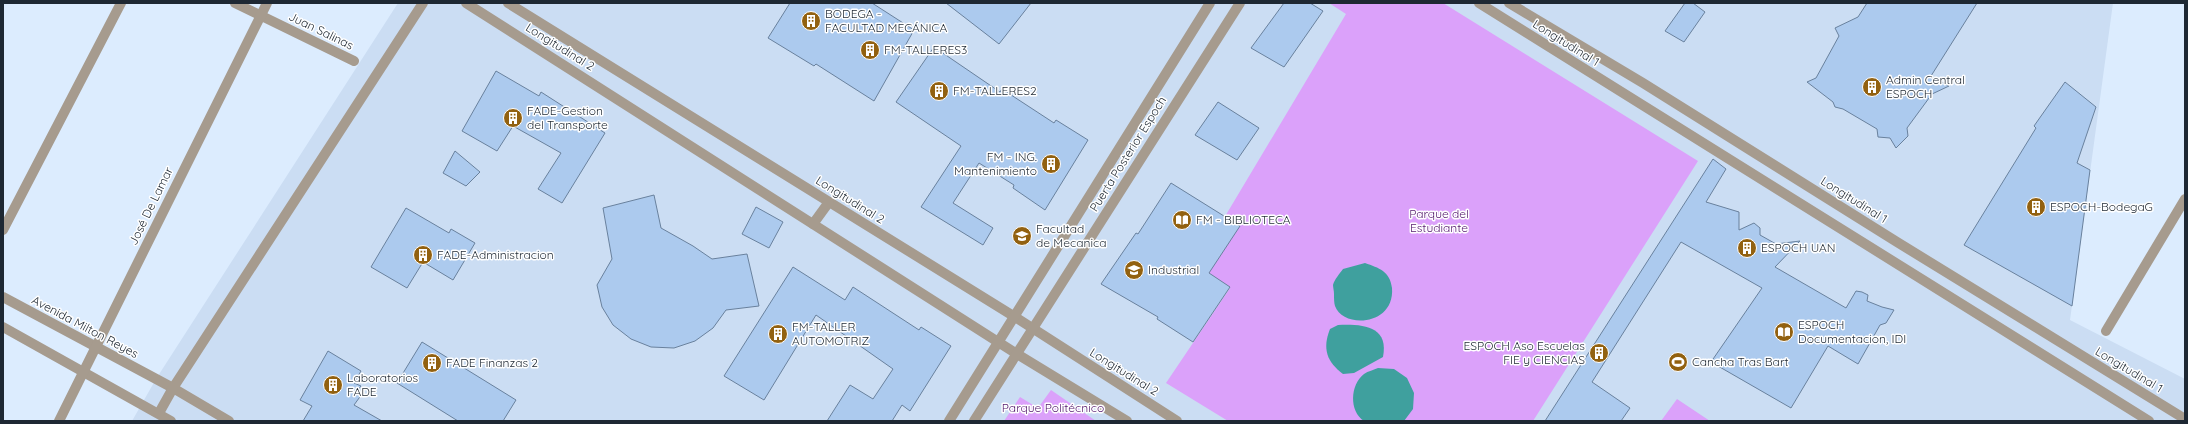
<svg xmlns="http://www.w3.org/2000/svg" width="2188" height="424" font-family="Quicksand,sans-serif">
  <style>
    .built { fill: #cbddf3 }
    .green { fill: #dba1fa }
    .water { fill: #3fa09e }
    .building { fill: #accaee; stroke: #69819d }
    .lines { fill: none; stroke-linecap: round; stroke-linejoin: round }
    .minor { stroke: #a69b8e; stroke-width: 10 }
    .labels { text-anchor: middle; stroke-width: 3; stroke-linejoin: round; paint-order: stroke }
    .poi-label { font-size: 12px; fill: #1e2833; stroke: #fff; text-anchor: start }
    .street-label { font-size: 12px; fill: #1e2833; stroke: #fff }
    .park-label { font-size: 12px; fill: #52166c; stroke: #fff }
  </style>
  <rect width="100%" height="100%" fill="#dcecfe"/>
  <polygon class="built" points="398,3 2113,3 2070,320 2185,379 2185,421 132,421 156,379"/>
  <g class="green">
    <polygon points="1329,3 1443,3 1698,161 1533,421 1228,421 1166,383 1230,288 1196,265 1346,14"/>
    <polygon points="1051,390 1096,421 1004,421 1020,397 1038,408"/>
    <polygon points="1677,399 1710,421 1661,421"/>
  </g>
  <g class="water">
    <path d="M1365,263c14,5 25,8 27,25 3,38 -49,41 -57,18 -1,-3 -1,-8 -1,-12 0,-3 -1,-7 -1,-9 1,-5 7,-12 10,-16z"/>
    <path d="M1338,325c25,-1 51,1 45,32l-29,16 -11,1c-16,-12 -21,-25 -13,-45z"/>
    <path d="M1378,368l16,1 13,9 7,15 -1,16 -9,12h-40c-15,-10 -14,-36 0,-47 4,-3 10,-4 14,-6z"/>
  </g>
  <g class="building">
    <polygon points="790,3 872,3 914,30 874,101 816,64 814,66 768,38"/>
    <polygon points="946,3 1031,3 999,44"/>
    <polygon points="1284,3 1310,3 1323,11 1284,67 1251,48"/>
    <polygon points="1685,3 1693,3 1705,12 1684,42 1665,31"/>
    <polygon points="1867,3 1977,3 1931,76 1949,86 1932,94 1907,128 1908,136 1896,148 1890,138 1878,137 1877,129 1843,109 1835,107 1833,102 1807,82 1816,78 1839,36 1835,28 1858,17"/>
    <polygon points="934,47 1000,92 1002,89 1054,123 1056,120 1088,140 1045,210 1013,188 1014,185 979,163 953,203 993,228 983,245 921,207 961,146 896,102"/>
    <polygon points="496,71 539,96 541,92 605,133 562,203 538,189 561,153 513,126 497,151 462,131"/>
    <polygon points="2065,82 2096,107 2077,163 2090,170 2072,306 1964,245 2036,128 2034,126"/>
    <polygon points="1218,102 1259,128 1237,160 1195,135"/>
    <polygon points="455,151 480,172 466,186 443,173"/>
    <polygon points="1713,159 1726,169 1706,202 1739,212 1739,230 1754,223 1760,228 1760,235 1776,244 1800,241 1775,267 1846,308 1856,291 1862,292 1868,295 1867,301 1882,307 1894,310 1886,323 1880,325 1858,364 1828,346 1791,408 1711,362 1762,288 1681,242 1592,382 1630,408 1621,421 1545,421"/>
    <polygon points="1171,183 1240,226 1209,273 1230,287 1193,342 1157,319 1158,317 1101,284 1136,233 1138,234"/>
    <polygon points="654,195 661,228 693,246 712,259 747,254 759,306 726,310 713,328 695,341 674,348 651,347 631,339 613,325 602,307 597,285 612,259 603,208"/>
    <polygon points="756,207 783,222 769,248 742,234"/>
    <polygon points="406,208 449,233 451,229 475,243 453,280 423,262 407,288 371,267"/>
    <polygon points="793,267 845,300 853,287 919,330 921,327 951,346 910,411 902,405 892,421 827,421 850,385 873,399 893,369 816,315 764,400 724,376"/>
    <polygon points="422,342 516,400 503,421 458,421 397,383"/>
    <polygon points="328,351 361,371 354,383 361,386 357,391 362,394 354,405 382,421 303,421 312,406 300,400"/>
  </g>
  <g class="lines">
    <g class="minor">
      <polyline points="235,3 354,61"/>
      <polyline points="466,3 1017,354 1127,421"/>
      <polyline points="508,3 1015,317 1177,421"/>
      <polyline points="1479,3 2149,421"/>
      <polyline points="1509,3 1643,83 1897,242 2185,419"/>
      <polyline points="813,224 829,202"/>
      <polyline points="3,230 121,3"/>
      <polyline points="3,297 173,388 229,421"/>
      <polyline points="3,327 171,421"/>
      <polyline points="2106,331 2185,199"/>
      <polyline points="159,413 173,388 423,3"/>
      <polyline points="59,421 267,3"/>
      <polyline points="949,421 1210,3"/>
      <polyline points="974,421 1240,3"/>
    </g>
  </g>
  <defs>
    <g id="building-disc" transform="scale(1)"><circle r="9.5" fill="#926110" stroke="#fff"/><path d="M-4-6H4V6H1V3H-1V6H-4ZM-2.5-4.3h1.7v1.8h-1.7ZM.8-4.3h1.7v1.8H.8ZM-2.5-1h1.7V.8h-1.7ZM.8-1h1.7V.8H.8Z" fill="#fff"/></g>
    <g id="library-disc" transform="scale(1)"><circle r="9.5" fill="#926110" stroke="#fff"/><path d="M-6-4Q-3-5.5-.7-3.5V5Q-3 3-6 4ZM6-4Q3-5.5 .7-3.5V5Q3 3 6 4Z" fill="#fff"/></g>
    <g id="school-disc" transform="scale(1)"><circle r="9.5" fill="#926110" stroke="#fff"/><path d="M0-5L7-2L0 1L-7-2ZM-4 1L0 2.5L4 1V4Q0 6-4 4Z" fill="#fff"/></g>
    <g id="stadium-disc" transform="scale(1)"><circle r="9.5" fill="#926110" stroke="#fff"/><path d="M0-5a6.5 5 0 1 0 0 10a6.5 5 0 1 0 0-10ZM-3.5-1.8h7v3.6h-7Z" fill="#fff"/></g>
  </defs>
  <g fill-rule="evenodd">
    <use href="#building-disc" x="811" y="21"/>
    <use href="#building-disc" x="870" y="50"/>
    <use href="#building-disc" x="1872" y="87"/>
    <use href="#building-disc" x="939" y="91"/>
    <use href="#building-disc" x="513" y="118"/>
    <use href="#building-disc" x="1051" y="164"/>
    <use href="#building-disc" x="2036" y="207"/>
    <use href="#library-disc" x="1182" y="220"/>
    <use href="#school-disc" x="1022" y="236"/>
    <use href="#building-disc" x="1747" y="248"/>
    <use href="#building-disc" x="423" y="255"/>
    <use href="#school-disc" x="1134" y="270"/>
    <use href="#library-disc" x="1784" y="332"/>
    <use href="#building-disc" x="778" y="334"/>
    <use href="#building-disc" x="1599" y="353"/>
    <use href="#stadium-disc" x="1678" y="362"/>
    <use href="#building-disc" x="432" y="363"/>
    <use href="#building-disc" x="333" y="385"/>
  </g>
  <g class="labels">
    <g class="poi-label">
      <text x="825" y="18">BODEGA -<tspan x="825" dy="14">FACULTAD MECÁNICA</tspan></text>
      <text x="884" y="54">FM-TALLERES3</text>
      <text x="1886" y="84">Admin Central<tspan x="1886" dy="14">ESPOCH</tspan></text>
      <text x="953" y="95">FM-TALLERES2</text>
      <text x="527" y="115">FADE-Gestion<tspan x="527" dy="14">del Transporte</tspan></text>
      <text x="1037" y="161" text-anchor="end">FM - ING.<tspan x="1037" dy="14">Mantenimiento</tspan></text>
      <text x="2050" y="211">ESPOCH-BodegaG</text>
      <text x="1196" y="224">FM - BIBLIOTECA</text>
      <text x="1036" y="233">Facultad<tspan x="1036" dy="14">de Mecanica</tspan></text>
      <text x="1761" y="252">ESPOCH UAN</text>
      <text x="437" y="259">FADE-Administracion</text>
      <text x="1148" y="274">Industrial</text>
      <text x="1798" y="329">ESPOCH<tspan x="1798" dy="14">Documentacion, IDI</tspan></text>
      <text x="792" y="331">FM-TALLER<tspan x="792" dy="14">AUTOMOTRIZ</tspan></text>
      <text x="1585" y="350" text-anchor="end">ESPOCH Aso Escuelas<tspan x="1585" dy="14">FIE y CIENCIAS</tspan></text>
      <text x="1692" y="366">Cancha Tras Bart</text>
      <text x="446" y="367">FADE Finanzas 2</text>
      <text x="347" y="382">Laboratorios<tspan x="347" dy="14">FADE</tspan></text>
    </g>
    <g class="street-label">
      <text transform="translate(321 31) rotate(26)" y="4">Juan Salinas</text>
      <text transform="translate(1566 43) rotate(32)" y="4">Longitudinal 1</text>
      <text transform="translate(560 47) rotate(32)" y="4">Longitudinal 2</text>
      <text transform="translate(1128 154) rotate(-58)" y="4">Puerta Posterior Espoch</text>
      <text transform="translate(850 200) rotate(32)" y="4">Longitudinal 2</text>
      <text transform="translate(1854 200) rotate(32)" y="4">Longitudinal 1</text>
      <text transform="translate(151 206) rotate(-64)" y="4">José De Lamar</text>
      <text transform="translate(85 327) rotate(28)" y="4">Avenida Milton Reyes</text>
      <text transform="translate(2129 370) rotate(31)" y="4">Longitudinal 1</text>
      <text transform="translate(1124 372) rotate(32)" y="4">Longitudinal 2</text>
    </g>
    <g class="park-label">
      <text x="1439" y="218">Parque del<tspan x="1439" dy="14">Estudiante</tspan></text>
      <text x="1053" y="412">Parque Politécnico</text>
    </g>
  </g>
  <rect width="2188" height="424" fill="none" stroke="#1e2833" stroke-width="8"/>
</svg>
